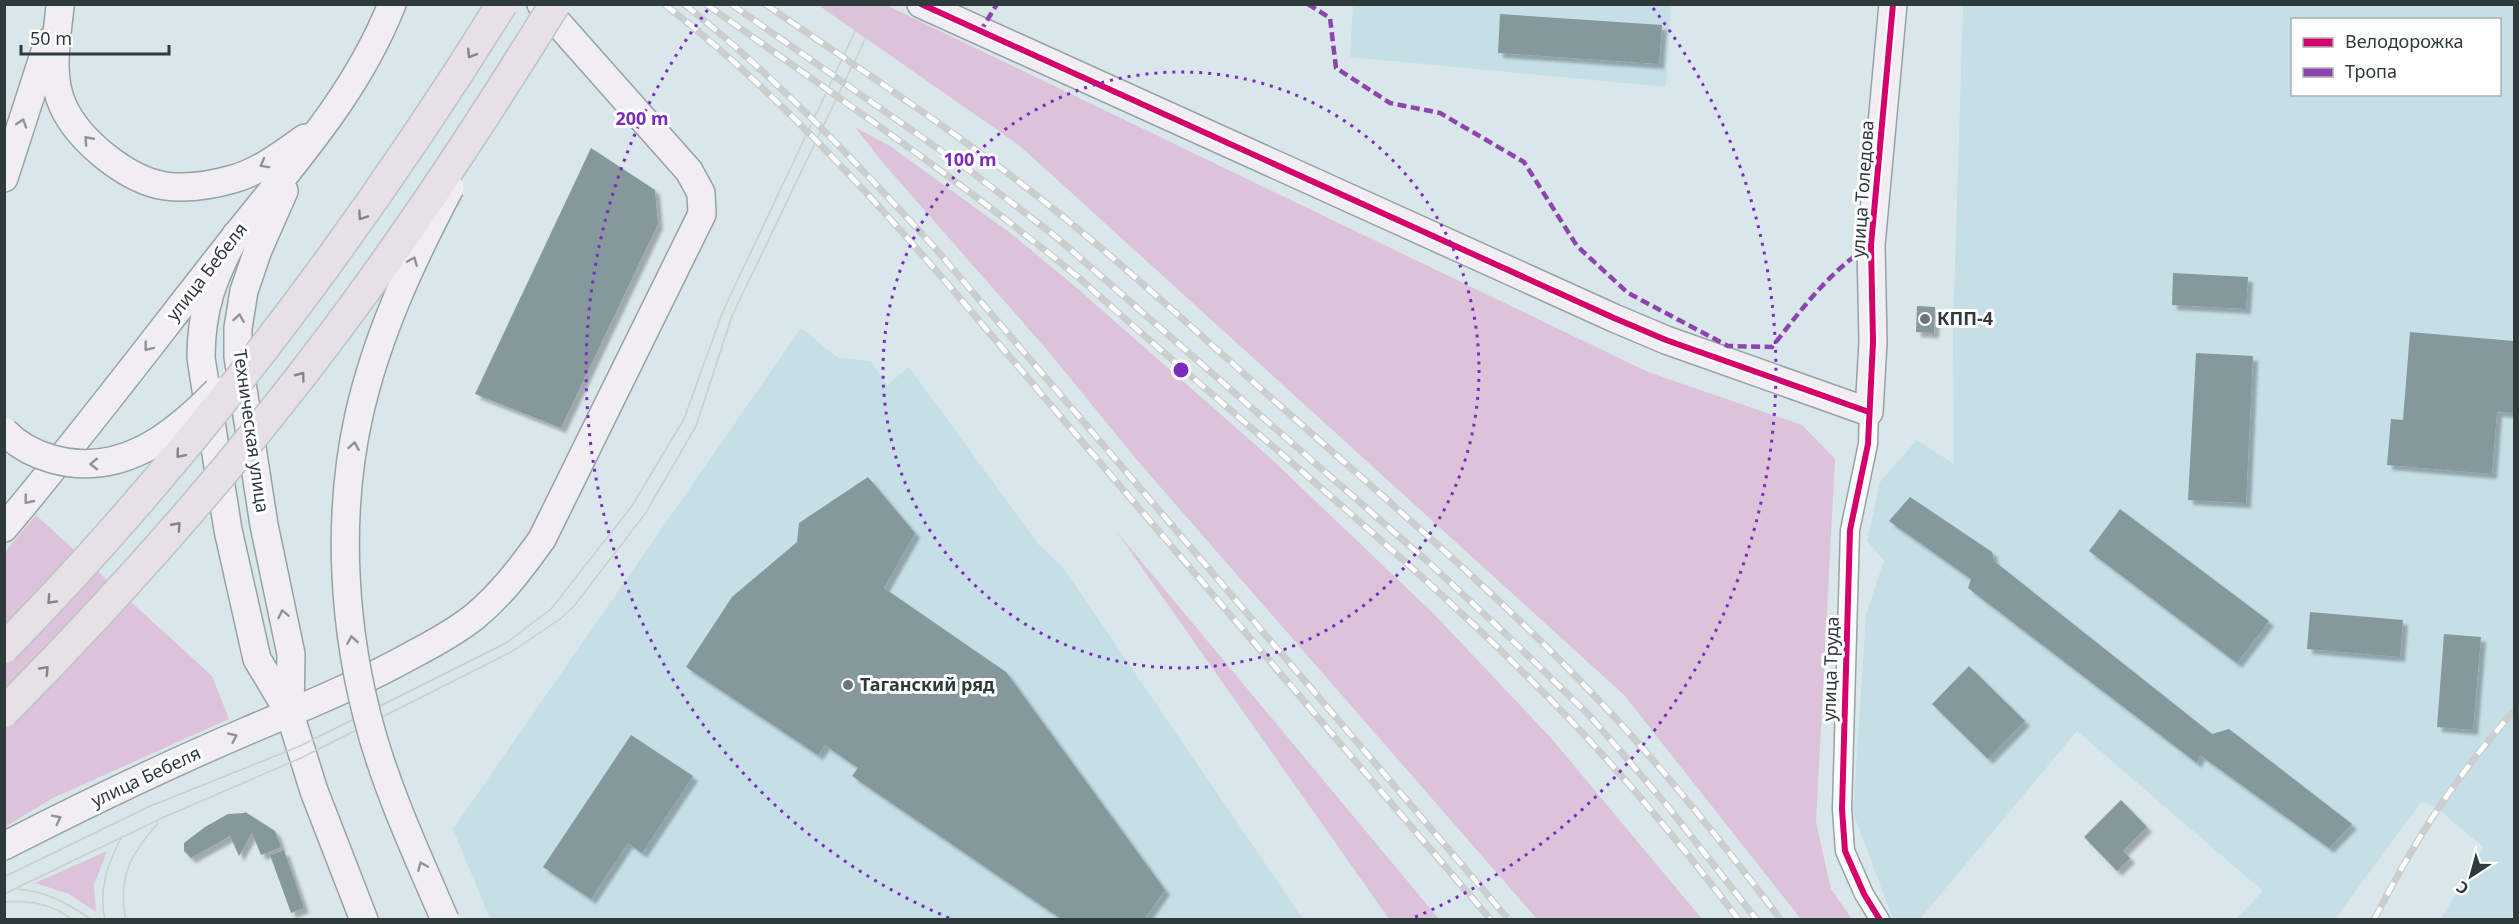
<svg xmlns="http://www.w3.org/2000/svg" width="2519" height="924" font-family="'Noto Sans',sans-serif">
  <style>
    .built { fill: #c6dfe6; fill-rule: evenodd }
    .green { fill: #ddc3da }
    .building { fill: #85989c; filter: url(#shadow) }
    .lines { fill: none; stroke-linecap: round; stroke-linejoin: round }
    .street-casing { stroke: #97a2a4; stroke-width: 21 }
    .secondary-casing { stroke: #97a2a4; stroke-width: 30 }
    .street { stroke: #f9fbfc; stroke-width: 18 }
    .secondary { stroke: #f0eef2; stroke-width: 27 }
    .tram { stroke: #cacecf; stroke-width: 1.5 }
    .rail-casing { stroke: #cacecf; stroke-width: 7 }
    .rail { stroke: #fff; stroke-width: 4.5; stroke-dasharray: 14; stroke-linecap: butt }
    .secondary-bridge-casing { stroke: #97a2a4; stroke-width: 30; stroke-linecap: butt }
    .primary-bridge-casing { stroke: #bcc4c6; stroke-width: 33; stroke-linecap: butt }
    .secondary-bridge { stroke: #f0eef2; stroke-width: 27 }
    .primary-bridge { stroke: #e7e1e7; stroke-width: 30 }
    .quiet { stroke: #8e44ad; stroke-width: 4.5; stroke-dasharray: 9 4.5; stroke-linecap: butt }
    .cycleway-casing { stroke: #fff; stroke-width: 10 }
    .cycleway { stroke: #d6006c; stroke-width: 6 }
    .oneway { stroke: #828589 }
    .oneway2 { stroke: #909497 }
    .ring { fill: none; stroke: #7b2cbf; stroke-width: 3; stroke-dasharray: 3 6 }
    .poi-dot { fill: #6a7779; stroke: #fff; stroke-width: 2 }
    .labels { text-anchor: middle; stroke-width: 6; stroke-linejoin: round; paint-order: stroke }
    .street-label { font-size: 18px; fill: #2f3a3c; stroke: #fff }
    .poi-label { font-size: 18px; font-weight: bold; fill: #2f3a3c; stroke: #fff; text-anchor: start }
    .centre { fill: #7b2cbf; stroke: #fff; stroke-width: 3 }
    .ring-label { font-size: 18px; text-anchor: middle; font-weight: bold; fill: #7b2cbf; stroke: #fff; stroke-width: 6; stroke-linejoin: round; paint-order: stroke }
  </style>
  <defs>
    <filter id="shadow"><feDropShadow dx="5" dy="5" stdDeviation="1.5" flood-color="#0004"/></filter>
  </defs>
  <rect width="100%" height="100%" fill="#d9e7ea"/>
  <g class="built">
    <polygon points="1353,5 1671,5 1666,87 1350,57"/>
    <path d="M1963,5h551v914h-73l42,-72 -46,-39 -15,-7 -87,118h-99l27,-28 -186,-160 -157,188h-27l-40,-106 13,-198 18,-55 -17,-19 13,-59 37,-42 37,24 -1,-132zM2292,20h208v74h-208z"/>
    <polygon points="801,328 838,358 871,361 887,385 909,367 1039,545 1062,566 1303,919 490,919 453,829"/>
  </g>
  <g class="green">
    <polygon points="818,5 886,5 1648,372 1802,425 1835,459 1816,822 1831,889 1852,919 1801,919 1624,695 1020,146"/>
    <polygon points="855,127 890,146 1013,235 1078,289 1267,455 1434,614 1551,738 1702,919 1537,919 1136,459 1048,351 884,164"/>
    <polygon points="36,515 212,676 229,719 53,798 5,827 5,552"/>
    <polygon points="1116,531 1439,919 1389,919"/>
    <polygon points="107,851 94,885 96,912 69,894 35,883"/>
  </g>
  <g class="building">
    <polygon points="1500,14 1662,25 1659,64 1498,53"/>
    <polygon points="591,148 655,190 658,224 561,428 475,394"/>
    <polygon points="2173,273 2248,277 2246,309 2172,305"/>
    <polygon points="1917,306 1935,307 1934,333 1916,332"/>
    <polygon points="2410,332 2514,341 2514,413 2497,412 2492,474 2387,465 2391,419 2403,420"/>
    <polygon points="2196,353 2253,356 2246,503 2188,500"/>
    <polygon points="868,477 915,533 884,588 1006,672 1165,890 1144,920 1063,920 852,776 858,768 825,745 818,755 686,667 732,597 797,542 799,523"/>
    <polygon points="1910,497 1992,552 1994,561 2212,734 2229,729 2352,824 2329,848 2200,755 2197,763 1968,588 1971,579 1889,521"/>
    <polygon points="2120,509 2269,621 2237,663 2089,551"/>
    <polygon points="2310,612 2403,620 2400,657 2307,649"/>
    <polygon points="2444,634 2481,637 2473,730 2437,727"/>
    <polygon points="1969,666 2025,721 1988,759 1932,704"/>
    <polygon points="631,735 693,776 642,853 628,843 591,899 543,867"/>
    <polygon points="2121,800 2147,827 2123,851 2130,858 2117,871 2084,837"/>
    <polygon points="244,811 275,831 281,847 261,855 252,833 239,856 230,836 191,858 184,851 184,843 205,827 228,814 245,813"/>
    <polygon points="284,850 304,908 291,913 270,855"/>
  </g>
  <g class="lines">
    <g class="street-casing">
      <polyline id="street" points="1869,412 1868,444 1850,530 1842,809 1845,851 1864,894 1880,920"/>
    </g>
    <g class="secondary-casing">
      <g id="secondary">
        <polyline points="921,4 1614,318 1666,340 1869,412 1873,342 1871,245 1893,4"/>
        <path d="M60,6c-3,32 -11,70 3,100 16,35 64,74 102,80 22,3 47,-1 68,-7 26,-7 51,-26 72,-41"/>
        <polyline points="4,178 48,42"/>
        <polyline points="284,191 258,250 244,291 238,328 238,357 264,525 291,654 290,714"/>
        <path d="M236,235c-23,42 -35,74 -35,123l27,172 29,129 33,55 24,77 50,129"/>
        <path d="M4,528c77,-91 149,-187 223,-281 61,-78 128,-149 165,-243"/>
        <path d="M4,846c80,-41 161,-80 243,-115 56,-24 111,-46 165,-76 21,-11 43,-23 62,-38 27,-22 48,-50 68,-78l160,-325 -1,-21 -12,-22 -148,-167"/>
      </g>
    </g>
    <use href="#street" class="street"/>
    <use href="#secondary" class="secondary"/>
    <g class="tram">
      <polyline points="4,877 148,807 300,746 506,643 551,609 632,506 684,419 723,311 868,4"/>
      <path d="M18,889c28,2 51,15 74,31"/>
      <polyline points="4,894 162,818 303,757 511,652 560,619 574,606 645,514 696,426 732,316 882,4"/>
      <path d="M4,902c27,-2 48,2 69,18"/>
      <path d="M105,920c-7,-31 3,-57 17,-84"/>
      <path d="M126,920c-9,-43 5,-66 32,-97"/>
    </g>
    <g class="rail-casing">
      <g id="rail">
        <path d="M664,4c148,114 271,265 391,406 146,170 291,340 436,510"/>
        <path d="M684,4c92,73 172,158 251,244l574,672"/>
        <path d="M706,4c125,89 253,175 372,273 150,135 310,261 454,404 75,74 143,155 207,239"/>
        <polyline points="731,4 973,173 1055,236 1427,561 1511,639 1590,716 1665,803 1757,920"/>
        <path d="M765,4c83,57 168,113 249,174 100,76 193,164 288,247 96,85 195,169 284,262 70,72 134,152 195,233"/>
        <path d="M2374,920c40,-79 81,-143 140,-209"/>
      </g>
    </g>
    <use href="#rail" class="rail"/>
    <g class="secondary-bridge-casing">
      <g id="secondary-bridge">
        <path d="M4,431c13,14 30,23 48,28 68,19 120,-22 165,-68"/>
        <path d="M445,920c-26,-61 -55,-123 -73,-186 -29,-102 -36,-216 -13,-319 18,-80 53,-155 91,-227"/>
      </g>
    </g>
    <g class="primary-bridge-casing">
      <g id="primary-bridge">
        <path d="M4,648c191,-195 354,-413 498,-644"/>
        <path d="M4,712c97,-98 189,-200 275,-308 101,-126 191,-263 276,-400"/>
      </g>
    </g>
    <use href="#secondary-bridge" class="secondary-bridge"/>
    <use href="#primary-bridge" class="primary-bridge"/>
    <g class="quiet">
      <path d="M1308,4l22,14 6,50 54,35 50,10 84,49 53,84 51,47 100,53 44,1c30,-38 57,-76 99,-102"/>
      <polyline points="980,32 997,4"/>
    </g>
    <g class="cycleway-casing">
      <g id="cycleway">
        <polyline points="921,4 1614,318 1666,340 1869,412"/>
        <polyline points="1880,920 1864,894 1845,851 1842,809 1850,530 1868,444 1873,342 1871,245 1893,4"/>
      </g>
    </g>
    <use href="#cycleway" class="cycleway"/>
  </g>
  <defs><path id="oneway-chevron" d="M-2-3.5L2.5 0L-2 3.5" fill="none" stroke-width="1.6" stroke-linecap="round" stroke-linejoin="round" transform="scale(1.5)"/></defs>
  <g class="oneway">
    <use href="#oneway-chevron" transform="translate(471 54) rotate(122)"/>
    <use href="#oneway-chevron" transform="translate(362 216) rotate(124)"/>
    <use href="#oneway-chevron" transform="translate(301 376) rotate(-53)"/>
    <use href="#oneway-chevron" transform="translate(180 454) rotate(130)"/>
    <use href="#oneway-chevron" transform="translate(177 526) rotate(-48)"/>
    <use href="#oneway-chevron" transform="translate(51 600) rotate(133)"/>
    <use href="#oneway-chevron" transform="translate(45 670) rotate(-46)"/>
  </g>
  <g class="oneway2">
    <use href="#oneway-chevron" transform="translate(22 123) rotate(-72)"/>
    <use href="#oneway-chevron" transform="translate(88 140) rotate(-132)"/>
    <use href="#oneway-chevron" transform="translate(264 164) rotate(151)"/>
    <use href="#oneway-chevron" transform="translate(413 261) rotate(-68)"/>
    <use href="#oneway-chevron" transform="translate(239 318) rotate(-81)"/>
    <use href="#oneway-chevron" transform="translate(148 347) rotate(128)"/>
    <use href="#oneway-chevron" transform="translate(354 446) rotate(-80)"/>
    <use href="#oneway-chevron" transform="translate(94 464) rotate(179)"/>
    <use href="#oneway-chevron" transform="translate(28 500) rotate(129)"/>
    <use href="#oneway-chevron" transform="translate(283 614) rotate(-102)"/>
    <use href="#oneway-chevron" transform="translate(352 640) rotate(-99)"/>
    <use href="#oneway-chevron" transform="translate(233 737) rotate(-25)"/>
    <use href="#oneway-chevron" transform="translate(57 819) rotate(-27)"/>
    <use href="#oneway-chevron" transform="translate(422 866) rotate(-113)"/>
  </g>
  <g class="ring">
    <circle cx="1181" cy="370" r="298"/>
    <path d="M949 918A595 595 0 0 1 709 8M1653 8A595 595 0 0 1 1413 918"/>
  </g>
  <g class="poi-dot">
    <circle cx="1925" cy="319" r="6"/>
    <circle cx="848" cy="685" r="6"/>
  </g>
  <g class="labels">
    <g class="street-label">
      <text transform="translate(1863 189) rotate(-86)" y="6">улица Толедова</text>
      <text transform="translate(207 272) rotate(-52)" y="6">улица Бебеля</text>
      <text transform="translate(251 431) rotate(82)" y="6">Техническая улица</text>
      <text transform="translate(1831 669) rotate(-88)" y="6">улица Труда</text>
      <text transform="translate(146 777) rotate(-25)" y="6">улица Бебеля</text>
    </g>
    <g class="poi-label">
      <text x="1937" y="325">КПП-4</text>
      <text x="860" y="691">Таганский ряд</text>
    </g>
  </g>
  <circle cx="1181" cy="370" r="9" class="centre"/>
  <g class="ring-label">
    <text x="642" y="125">200 m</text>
    <text x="970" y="166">100 m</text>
  </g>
  <rect width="2519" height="924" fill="none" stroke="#2f3a3c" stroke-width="12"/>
  <rect x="2291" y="18" width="210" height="78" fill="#ffffff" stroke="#acb0b1" stroke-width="1.5"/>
  <rect x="2303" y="38" width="30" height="9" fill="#d6006c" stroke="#acb0b1" stroke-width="1.5"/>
  <text x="2345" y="48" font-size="18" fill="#2f3a3c">Велодорожка</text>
  <rect x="2303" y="68" width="30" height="9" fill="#8e44ad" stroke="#acb0b1" stroke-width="1.5"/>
  <text x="2345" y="78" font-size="18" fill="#2f3a3c">Тропа</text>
  <g transform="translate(2471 876) rotate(216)" stroke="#ffffff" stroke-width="4.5" paint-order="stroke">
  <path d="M0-4.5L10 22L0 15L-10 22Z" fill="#2f3a3c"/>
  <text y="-9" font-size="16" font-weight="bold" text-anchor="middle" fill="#2f3a3c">С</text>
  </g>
  <path d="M21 45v9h148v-9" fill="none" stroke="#2f3a3c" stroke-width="3"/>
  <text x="30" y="45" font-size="18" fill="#2f3a3c" stroke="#ffffff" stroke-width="4.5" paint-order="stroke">50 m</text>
</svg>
